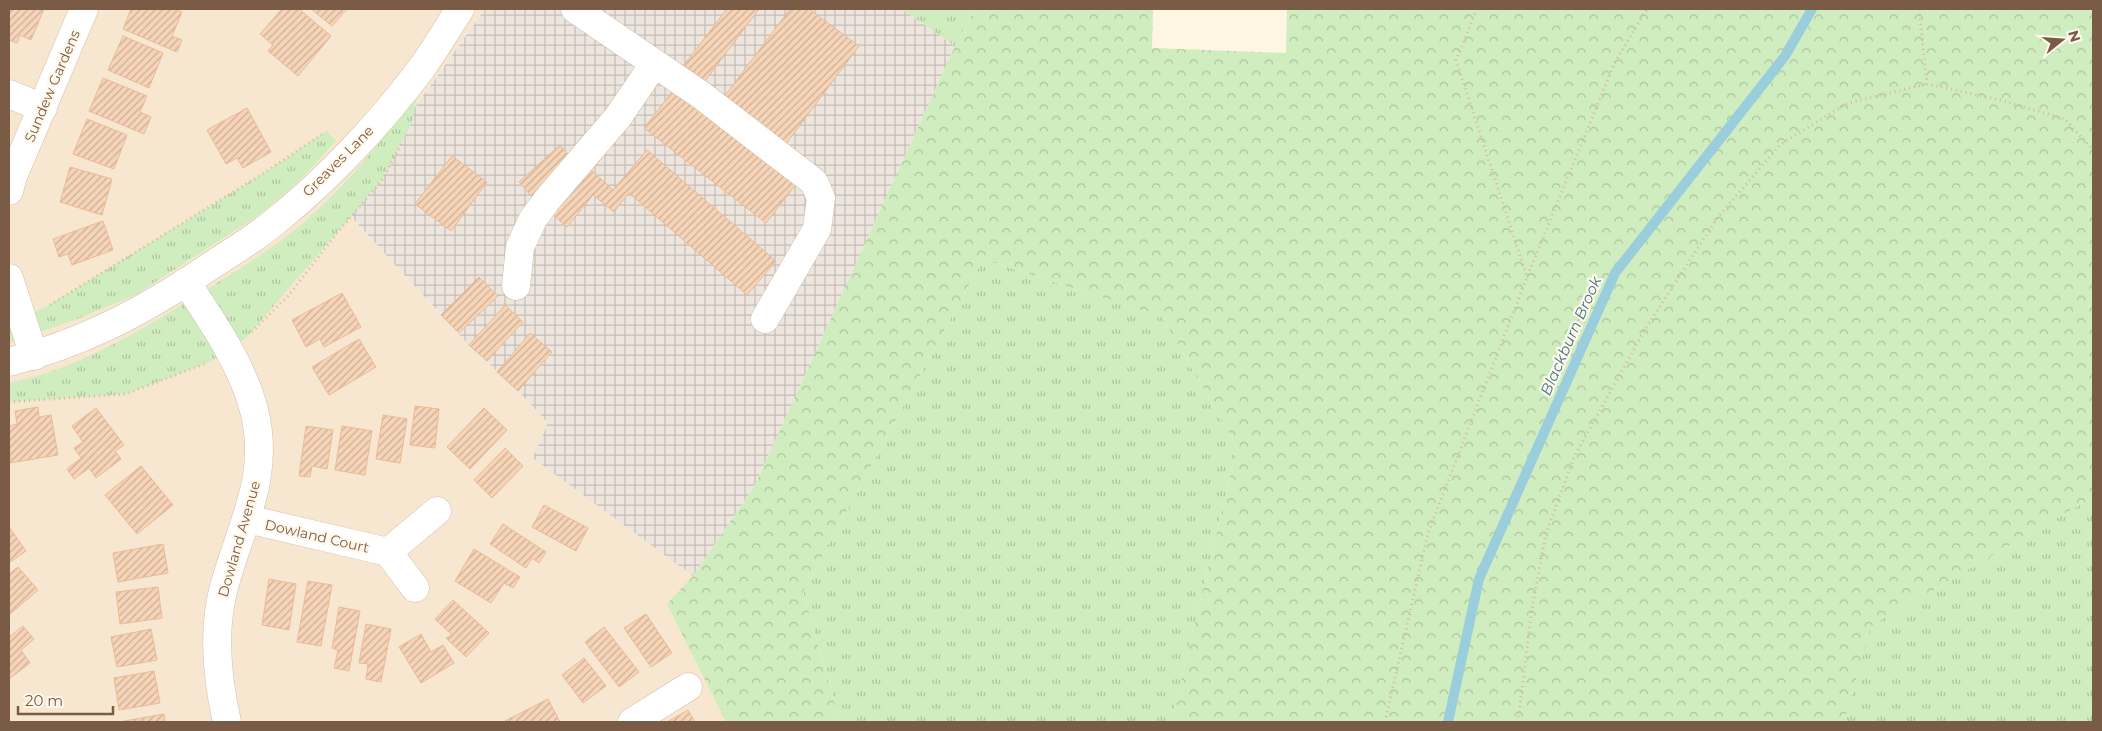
<svg xmlns="http://www.w3.org/2000/svg" width="2102" height="731" font-family="Montserrat,sans-serif">
  <style>
    .residential { fill: #f7e7d0 }
    .industrial { fill: url(#industrial-grid) }
    .grass { fill: url(#grass-tufts) }
    .forest { fill: url(#forest-crowns) }
    .lines { fill: none; stroke-linecap: round; stroke-linejoin: round }
    .stream { stroke: #9acedd; stroke-width: 10 }
    .building { fill: url(#building-hatch); stroke: #ebbb96 }
    .minor-casing { stroke: #d3bfaa; stroke-width: 29 }
    .path { stroke: #dbb79a; stroke-width: 3; stroke-dasharray: 1 4; stroke-linecap: butt }
    .minor { stroke: #fff; stroke-width: 28 }
    .labels { text-anchor: middle; stroke-width: 4.5; stroke-linejoin: round; paint-order: stroke }
    .street-label { font-size: 14px; fill: #795b46; stroke: #fff8eb }
    .water-label { font-size: 15px; font-style: italic; fill: #3b7687; stroke: #fff8eb }
  </style>
  <defs>
    <pattern id="industrial-grid" width="8" height="8" patternUnits="userSpaceOnUse" patternTransform="scale(1.25)"><rect width="8" height="8" fill="#ede6de"/><path d="M0 4h8M4 0v8" fill="none" stroke="#c5bdb6"/></pattern>
    <pattern id="grass-tufts" width="24" height="20" patternUnits="userSpaceOnUse" patternTransform="scale(1.25)"><rect width="24" height="20" fill="#cfedbf"/><path d="M3 7l-1-3M5 7V3M7 7l1-3M15 17l-1-3M17 17v-4M19 17l1-3" fill="none" stroke="#adc39d"/></pattern>
    <pattern id="forest-crowns" width="20" height="18" patternUnits="userSpaceOnUse" patternTransform="scale(1.25)"><rect width="20" height="18" fill="#cfedbf"/><path d="M2 6a3 3 0 1 1 6 0M12 15a3 3 0 1 1 6 0" fill="none" stroke="#adc39d"/></pattern>
    <pattern id="building-hatch" width="6" height="6" patternUnits="userSpaceOnUse" patternTransform="scale(1.25)"><rect width="6" height="6" fill="#f6d4b7"/><path d="M-1 1l2-2M0 6l6-6M5 7l2-2" fill="none" stroke="#ccaf97"/></pattern>
  </defs>
  <rect width="100%" height="100%" fill="#fef5e2"/>
  <polygon class="residential" points="9,9 485,9 343,208 469,345 518,391 548,423 534,458 693,576 668,604 726,722 9,722"/>
  <polygon class="industrial" points="485,9 902,9 955,46 754,487 693,576 533,458 548,423 518,391 469,345 343,208"/>
  <g class="grass">
    <polygon points="902,9 975,9 955,46"/>
    <path d="M417,95l-5,27 -29,57 -135,157 -20,15 -21,12 -81,31 -117,8v-19c75,-15 146,-61 211,-102 29,-18 67,-42 92,-66 40,-36 72,-78 105,-120z"/>
    <polygon points="327,131 336,141 299,181 259,215 135,295 80,318 9,343 9,322 44,308 259,176"/>
    <polygon points="983,259 1162,317 1237,447 1171,722 840,722 803,592"/>
    <polygon points="2093,497 2093,722 1844,722 1870,626"/>
  </g>
  <polygon class="forest" points="975,9 1153,9 1152,48 1286,53 1287,9 2093,9 2093,497 1871,626 1844,722 1171,722 1237,447 1162,317 983,259 803,592 840,722 726,722 667,604 693,576 754,487 955,46"/>
  <g class="lines">
    <polyline class="stream" points="1448,722 1479,579 1615,273 1785,56 1812,9"/>
  </g>
  <g class="building">
    <polygon points="9,9 44,9 31,40 20,35 17,43 9,40"/>
    <polygon points="131,9 174,9 182,12 172,36 182,40 177,52 123,29"/>
    <polygon points="282,9 299,9 331,36 298,76 268,51 273,45 260,34"/>
    <polygon points="311,9 347,9 332,26"/>
    <polygon points="727,9 759,9 705,81 684,65"/>
    <polygon points="790,9 809,9 859,46 786,144 724,97"/>
    <polygon points="123,36 163,53 149,88 108,70"/>
    <polygon points="103,78 147,96 140,112 151,117 144,134 89,111"/>
    <polygon points="675,88 797,183 766,223 644,128"/>
    <polygon points="247,108 271,152 243,168 237,158 226,164 207,130"/>
    <polygon points="87,119 127,135 114,169 73,154"/>
    <polygon points="560,145 574,161 533,198 519,182"/>
    <polygon points="647,150 776,261 747,295 629,193 614,212 593,195 567,227 551,213 589,168 613,190"/>
    <polygon points="452,156 487,182 451,231 415,204"/>
    <polygon points="70,167 112,179 102,215 60,202"/>
    <polygon points="103,221 113,250 72,265 68,254 59,257 53,239"/>
    <polygon points="479,277 498,296 459,333 441,315"/>
    <polygon points="342,293 361,327 324,347 320,339 306,347 292,320"/>
    <polygon points="505,305 523,322 487,361 469,345"/>
    <polygon points="530,333 552,352 518,391 497,372"/>
    <polygon points="359,339 376,367 329,395 312,367"/>
    <polygon points="415,406 439,409 435,448 410,445"/>
    <polygon points="38,407 39,417 51,415 58,455 10,463 9,426 17,424 15,411"/>
    <polygon points="96,408 124,445 115,451 121,459 96,478 89,468 74,479 67,469 81,458 74,448 83,442 72,426"/>
    <polygon points="484,408 507,430 470,469 447,447"/>
    <polygon points="383,415 407,419 400,463 376,459"/>
    <polygon points="306,426 333,430 327,469 312,466 310,477 299,476"/>
    <polygon points="342,426 372,431 365,475 335,470"/>
    <polygon points="505,448 523,466 492,498 474,480"/>
    <polygon points="141,466 173,505 137,534 105,495"/>
    <polygon points="544,505 588,528 576,551 532,527"/>
    <polygon points="503,524 546,552 539,563 532,558 526,568 490,544"/>
    <polygon points="9,527 26,551 9,563"/>
    <polygon points="163,544 168,573 118,582 113,553"/>
    <polygon points="474,549 520,577 513,588 504,583 491,603 455,581"/>
    <polygon points="18,567 38,590 9,615 9,574"/>
    <polygon points="269,579 296,584 289,630 262,625"/>
    <polygon points="308,581 332,585 321,646 297,642"/>
    <polygon points="158,587 162,618 120,624 116,592"/>
    <polygon points="453,600 489,633 466,657 446,638 452,635 435,619"/>
    <polygon points="339,607 360,611 349,671 334,668 338,650 332,648"/>
    <polygon points="646,614 672,653 651,667 624,628"/>
    <polygon points="366,624 391,629 381,682 366,679 368,664 359,663"/>
    <polygon points="23,626 34,639 21,650 30,663 9,679 9,637"/>
    <polygon points="604,627 639,672 619,687 585,642"/>
    <polygon points="151,629 157,660 117,667 111,637"/>
    <polygon points="421,634 431,652 443,645 454,663 421,683 399,647"/>
    <polygon points="584,658 606,686 583,703 562,675"/>
    <polygon points="154,671 160,703 119,710 114,678"/>
    <polygon points="548,699 560,722 503,722"/>
    <polygon points="688,710 695,722 667,722"/>
    <polygon points="164,714 165,722 119,722"/>
  </g>
  <g class="lines">
    <g class="minor-casing">
      <g id="minor">
        <polyline points="575,9 701,95 814,182 821,198 817,229 765,319"/>
        <polyline points="9,94 43,108"/>
        <polyline points="9,191 13,176 84,9"/>
        <polyline points="9,278 34,356"/>
        <path d="M186,282c26,39 56,82 68,128 17,67 -13,114 -30,177 -12,44 -7,91 3,135"/>
        <polyline points="516,286 520,247 533,219 547,200 618,117 654,64"/>
        <path d="M9,362c74,-19 133,-50 197,-93 22,-15 45,-28 66,-45 54,-43 107,-99 149,-155 14,-19 26,-40 39,-60"/>
        <polyline points="247,519 388,552 415,588"/>
        <polyline points="388,552 437,511"/>
        <polyline points="632,722 688,687"/>
      </g>
    </g>
    <g class="path">
      <polyline points="1477,9 1456,60 1527,277"/>
      <polyline points="1919,9 1927,84 2000,100 2065,119 2093,150"/>
      <polyline points="50,305 259,176 324,133"/>
      <polyline points="252,332 288,296 338,232 383,179 401,144"/>
      <polyline points="9,402 126,394 204,364"/>
      <polyline points="1385,722 1428,533 1527,277 1615,62 1647,9"/>
      <polyline points="1518,722 1532,608 1546,534 1574,457 1646,328 1718,217 1781,144 1848,103 1927,84"/>
    </g>
    <use href="#minor" class="minor"/>
  </g>
  <g class="labels">
    <g class="street-label">
      <text transform="translate(52 86) rotate(-67)" y="5">Sundew Gardens</text>
      <text transform="translate(338 161) rotate(-45)" y="5">Greaves Lane</text>
      <text transform="translate(317 536) rotate(13)" y="5">Dowland Court</text>
      <text transform="translate(239 539) rotate(-74)" y="5">Dowland Avenue</text>
    </g>
    <g class="water-label">
      <text transform="translate(1571 336) rotate(-66)" y="5">Blackburn Brook</text>
    </g>
  </g>
  <rect width="2102" height="731" fill="none" stroke="#795b46" stroke-width="20"/>
  <g transform="translate(2062 40) rotate(73)" stroke="#fff8eb" stroke-width="4" paint-order="stroke">
  <path d="M0-4L9 19L0 12L-9 19Z" fill="#795b46"/>
  <text y="-8" font-size="14" font-weight="bold" text-anchor="middle" fill="#795b46">N</text>
  </g>
  <path d="M18 706v8h95v-8" fill="none" stroke="#795b46" stroke-width="2.5"/>
  <text x="25" y="706" font-size="15" fill="#795b46" stroke="#fff8eb" stroke-width="4" paint-order="stroke">20 m</text>
</svg>
